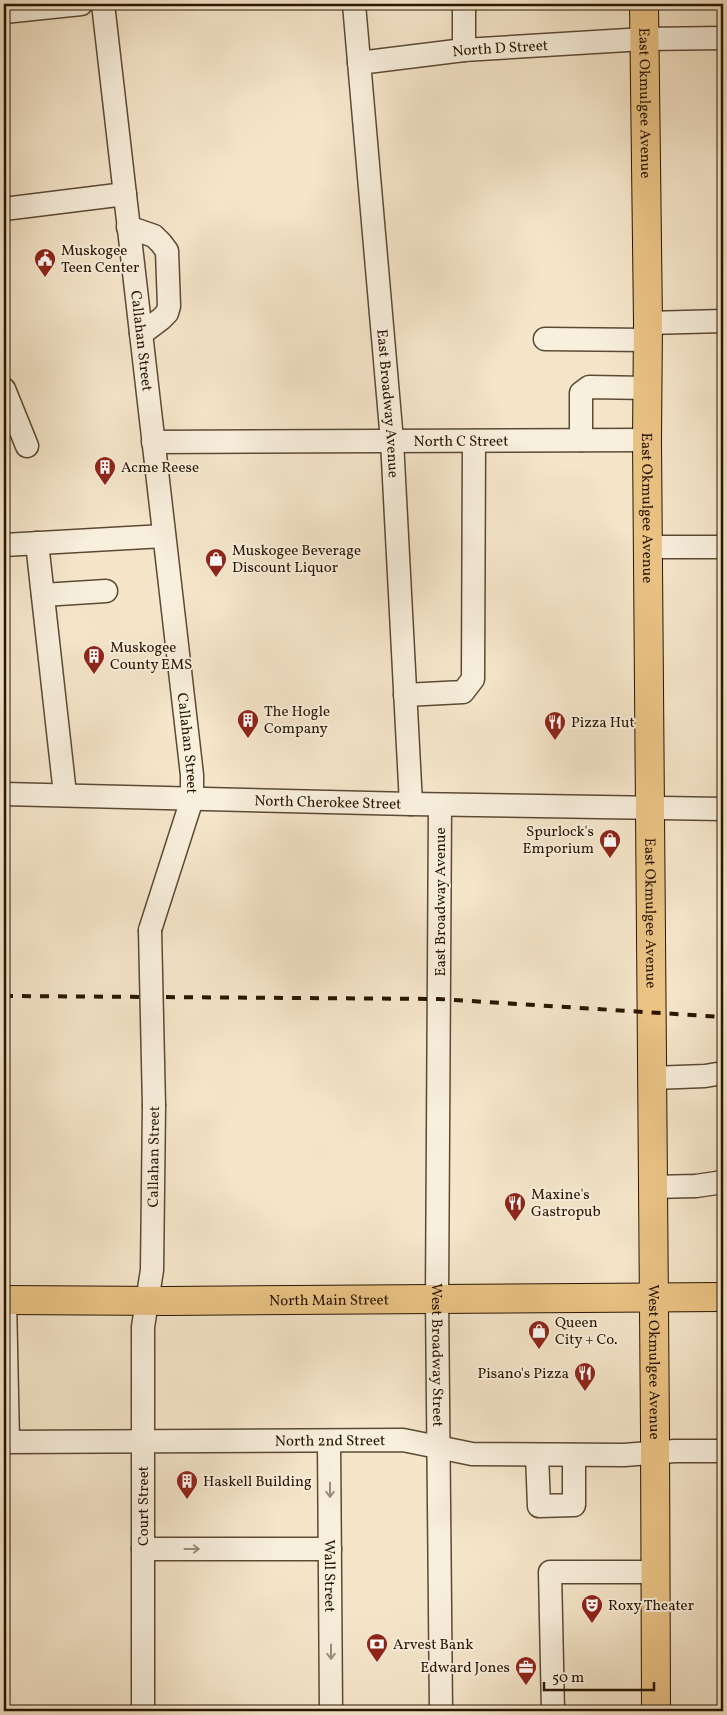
<svg xmlns="http://www.w3.org/2000/svg" width="727" height="1715" font-family="Vollkorn,serif">
  <style>
    .lines { fill: none; stroke-linecap: round; stroke-linejoin: round }
    .minor-casing { stroke: #5c4a34; stroke-width: 25 }
    .major-casing { stroke: #291602; stroke-width: 30 }
    .minor { stroke: #f8efdd; stroke-width: 22 }
    .major { stroke: #eac385; stroke-width: 28 }
    .rail { stroke: #291602; stroke-width: 4; stroke-dasharray: 9 9; stroke-linecap: butt }
    .minor-bridge-casing { stroke: #5c4a34; stroke-width: 25; stroke-linecap: butt }
    .minor-bridge { stroke: #f8efdd; stroke-width: 22 }
    .oneway { stroke: #9b8d7a }
    .labels { text-anchor: middle; stroke-width: 4; stroke-linejoin: round; paint-order: stroke }
    .street-label { font-size: 15px; fill: #291602; stroke: #f8efdd }
    .poi-label { font-size: 15px; fill: #291602; stroke: #f8efdd; text-anchor: start }
  </style>
  <rect width="100%" height="100%" fill="#f5e6ca"/>
  <filter id="stains"><feTurbulence type="fractalNoise" baseFrequency=".004" numOctaves="4"/><feColorMatrix values="0 0 0 0 .2 0 0 0 0 .09 0 0 0 0 .02 0 0 0 .5 -.17"/></filter>
  <radialGradient id="worn" r=".72"><stop offset=".6" stop-color="#630" stop-opacity="0"/><stop offset="1" stop-color="#630" stop-opacity=".3"/></radialGradient>
  <g class="lines">
    <g class="minor-casing">
      <g id="minor">
        <path id="s1" d="M103,4l89,771v24l-42,131"/>
        <path id="s2" d="M354,4l38,437 19,363"/>
        <polyline points="4,12 81,4"/>
        <polyline points="464,50 464,4"/>
        <path id="s3" d="M359,63l105,-13 180,-11 79,-1"/>
        <polyline points="4,209 125,194"/>
        <polyline points="128,227 154,236 161,243 167,251 169,306 167,313 161,319 141,334"/>
        <polyline points="648,323 723,321"/>
        <polyline points="545,339 648,340"/>
        <polyline points="4,389 27,446"/>
        <polyline points="581,440 581,393 589,387 648,388"/>
        <path id="s4" d="M153,442l494,-2"/>
        <polyline points="37,543 65,794"/>
        <polyline points="4,545 164,536"/>
        <polyline points="648,547 723,547"/>
        <polyline points="43,595 106,591"/>
        <polyline points="405,695 463,692 473,679 474,441"/>
        <path id="s5" d="M4,794l407,10 312,5"/>
        <path id="s6" d="M440,805l-3,493 4,413"/>
        <polyline points="652,1078 705,1076 723,1073"/>
        <polyline points="652,1187 696,1186 723,1182"/>
        <polyline points="5,1300 8,1442"/>
        <path id="s7" d="M329,1441l2,270"/>
        <path id="s8" d="M4,1442l399,-2 69,14 152,1 51,-4h48"/>
        <polyline points="537,1455 539,1506 574,1505 574,1455"/>
        <polyline points="143,1549 330,1549"/>
        <path id="s9" d="M143,1711v-384l9,-57 2,-164"/>
        <polyline points="553,1711 550,1572 655,1572"/>
      </g>
    </g>
    <g class="major-casing">
      <g id="major">
        <path id="s10" d="M644,4l4,319 -1,117 8,993 1,278"/>
        <path id="s11" d="M4,1300l163,1 556,-4"/>
      </g>
    </g>
    <use href="#minor" class="minor"/>
    <use href="#major" class="major"/>
    <polyline class="rail" points="4,996 439,999 723,1017"/>
    <g class="minor-bridge-casing">
      <polyline id="minor-bridge" points="150,930 154,1106"/>
    </g>
    <use href="#minor-bridge" class="minor-bridge"/>
  </g>
  <defs><path id="oneway-shaft" d="M-6 0H5M1.5-3L5.5 0L1.5 3" fill="none" stroke-width="1.6" stroke-linecap="round" stroke-linejoin="round" transform="scale(1.25)"/></defs>
  <g class="oneway">
    <use href="#oneway-shaft" transform="translate(330 1490) rotate(90)"/>
    <use href="#oneway-shaft" transform="translate(192 1549)"/>
    <use href="#oneway-shaft" transform="translate(331 1652) rotate(90)"/>
  </g>
  <defs>
    <g id="civic-pin" transform="scale(1.125)"><path d="M0 17L-7.5 6A9.5 9.5 0 1 1 7.5 6Z" fill="#8f2418" stroke="#f8efdd"/><path d="M-.6-6.5H3V-4.5H.6V-3L4-1V1h2V6H-6V1h2V-1L-.6-3ZM-1.2 2.5V6h2.4V2.5Z" fill="#fff"/></g>
    <g id="building-pin" transform="scale(1.125)"><path d="M0 17L-7.5 6A9.5 9.5 0 1 1 7.5 6Z" fill="#8f2418" stroke="#f8efdd"/><path d="M-4-6H4V6H1V3H-1V6H-4ZM-2.5-4.3h1.7v1.8h-1.7ZM.8-4.3h1.7v1.8H.8ZM-2.5-1h1.7V.8h-1.7ZM.8-1h1.7V.8H.8Z" fill="#fff"/></g>
    <g id="shop-pin" transform="scale(1.125)"><path d="M0 17L-7.5 6A9.5 9.5 0 1 1 7.5 6Z" fill="#8f2418" stroke="#f8efdd"/><path d="M-5-2.5h2.3a2.7 3.5 0 0 1 5.4 0H5L5.5 6h-11ZM-1.5-2.5h3a1.5 2.3 0 0 0-3 0Z" fill="#fff"/></g>
    <g id="restaurant-pin" transform="scale(1.125)"><path d="M0 17L-7.5 6A9.5 9.5 0 1 1 7.5 6Z" fill="#8f2418" stroke="#f8efdd"/><path d="M-5-6h1v4h1v-4h1v4h1v-4h1v5L-1.5 .5V6h-2V.5L-5-1ZM5-6V6H3V1.5H1.5Q1.5-4 5-6Z" fill="#fff"/></g>
    <g id="theatre-pin" transform="scale(1.125)"><path d="M0 17L-7.5 6A9.5 9.5 0 1 1 7.5 6Z" fill="#8f2418" stroke="#f8efdd"/><path d="M-5-5.5Q0-4 5-5.5V0Q5 5 0 6Q-5 5-5 0ZM-3.3-2.5H-1v1.5H-3.3ZM1-2.5H3.3v1.5H1ZM-2.8 1Q0 5.5 2.8 1Z" fill="#fff"/></g>
    <g id="bank-pin" transform="scale(1.125)"><path d="M0 17L-7.5 6A9.5 9.5 0 1 1 7.5 6Z" fill="#8f2418" stroke="#f8efdd"/><path d="M-6-4H6V4H-6ZM0-2.3a2.3 2.3 0 1 0 0 4.6a2.3 2.3 0 1 0 0-4.6Z" fill="#fff"/></g>
    <g id="office-pin" transform="scale(1.125)"><path d="M0 17L-7.5 6A9.5 9.5 0 1 1 7.5 6Z" fill="#8f2418" stroke="#f8efdd"/><path d="M-6-3h4V-5.5h4V-3h4V5H-6ZM-1-4.5V-3h2v-1.5ZM-6 0V1H6V0Z" fill="#fff"/></g>
  </defs>
  <g fill-rule="evenodd">
    <use href="#civic-pin" x="45" y="259"/>
    <use href="#building-pin" x="105" y="467"/>
    <use href="#shop-pin" x="216" y="559"/>
    <use href="#building-pin" x="94" y="656"/>
    <use href="#building-pin" x="248" y="720"/>
    <use href="#restaurant-pin" x="555" y="722"/>
    <use href="#shop-pin" x="610" y="840"/>
    <use href="#restaurant-pin" x="515" y="1203"/>
    <use href="#shop-pin" x="539" y="1331"/>
    <use href="#restaurant-pin" x="585" y="1373"/>
    <use href="#building-pin" x="187" y="1481"/>
    <use href="#theatre-pin" x="592" y="1605"/>
    <use href="#bank-pin" x="377" y="1644"/>
    <use href="#office-pin" x="526" y="1667"/>
  </g>
  <g class="labels">
    <g class="street-label">
      <text dy="5" stroke="none"><textPath href="#s3" startOffset="142">North D Street</textPath></text>
      <text dy="5" stroke="none"><textPath href="#s10" startOffset="99">East Okmulgee Avenue</textPath></text>
      <text dy="5" stroke="none"><textPath href="#s1" startOffset="339">Callahan Street</textPath></text>
      <text dy="5" stroke="none"><textPath href="#s2" startOffset="401">East Broadway Avenue</textPath></text>
      <text dy="5" stroke="none"><textPath href="#s4" startOffset="308">North C Street</textPath></text>
      <text dy="5" stroke="none"><textPath href="#s10" startOffset="504">East Okmulgee Avenue</textPath></text>
      <text dy="5" stroke="none"><textPath href="#s1" startOffset="744">Callahan Street</textPath></text>
      <text dy="5" stroke="none"><textPath href="#s5" startOffset="324">North Cherokee Street</textPath></text>
      <text transform="translate(440 902) rotate(-90)" y="5">East Broadway Avenue</text>
      <text dy="5" stroke="none"><textPath href="#s10" startOffset="909">East Okmulgee Avenue</textPath></text>
      <text dy="5" stroke="none"><textPath href="#s9" startOffset="555">Callahan Street</textPath></text>
      <text dy="5" stroke="none"><textPath href="#s11" startOffset="325">North Main Street</textPath></text>
      <text dy="5" stroke="none"><textPath href="#s6" startOffset="550">West Broadway Street</textPath></text>
      <text dy="5" stroke="none"><textPath href="#s10" startOffset="1358">West Okmulgee Avenue</textPath></text>
      <text dy="5" stroke="none"><textPath href="#s8" startOffset="326">North 2nd Street</textPath></text>
      <text transform="translate(143 1506) rotate(-90)" y="5">Court Street</text>
      <text dy="5" stroke="none"><textPath href="#s7" startOffset="135">Wall Street</textPath></text>
    </g>
    <g class="poi-label">
      <text x="61" y="255">Muskogee<tspan x="61" dy="17">Teen Center</tspan></text>
      <text x="121" y="472">Acme Reese</text>
      <text x="232" y="555">Muskogee Beverage<tspan x="232" dy="17">Discount Liquor</tspan></text>
      <text x="110" y="652">Muskogee<tspan x="110" dy="17">County EMS</tspan></text>
      <text x="264" y="716">The Hogle<tspan x="264" dy="17">Company</tspan></text>
      <text x="571" y="727">Pizza Hut</text>
      <text x="594" y="836" text-anchor="end">Spurlock's<tspan x="594" dy="17">Emporium</tspan></text>
      <text x="531" y="1199">Maxine's<tspan x="531" dy="17">Gastropub</tspan></text>
      <text x="555" y="1327">Queen<tspan x="555" dy="17">City + Co.</tspan></text>
      <text x="569" y="1378" text-anchor="end">Pisano's Pizza</text>
      <text x="203" y="1486">Haskell Building</text>
      <text x="608" y="1610">Roxy Theater</text>
      <text x="393" y="1649">Arvest Bank</text>
      <text x="510" y="1672" text-anchor="end">Edward Jones</text>
    </g>
  </g>
  <rect width="727" height="1715" fill="none" stroke="#f5e6ca" stroke-width="20"/>
  <rect x="5" y="5" width="717" height="1705" fill="none" stroke="#291602" stroke-width="2.5"/>
  <rect x="10" y="10" width="707" height="1695" fill="none" stroke="#291602"/>
  <path d="M544 1682v8h110v-8" fill="none" stroke="#291602" stroke-width="2.5"/>
  <text x="552" y="1682" font-size="15" fill="#291602" stroke="#f8efdd" stroke-width="4" paint-order="stroke">50 m</text>
  <rect width="100%" height="100%" filter="url(#stains)"/>
  <rect width="100%" height="100%" fill="url(#worn)"/>
</svg>
